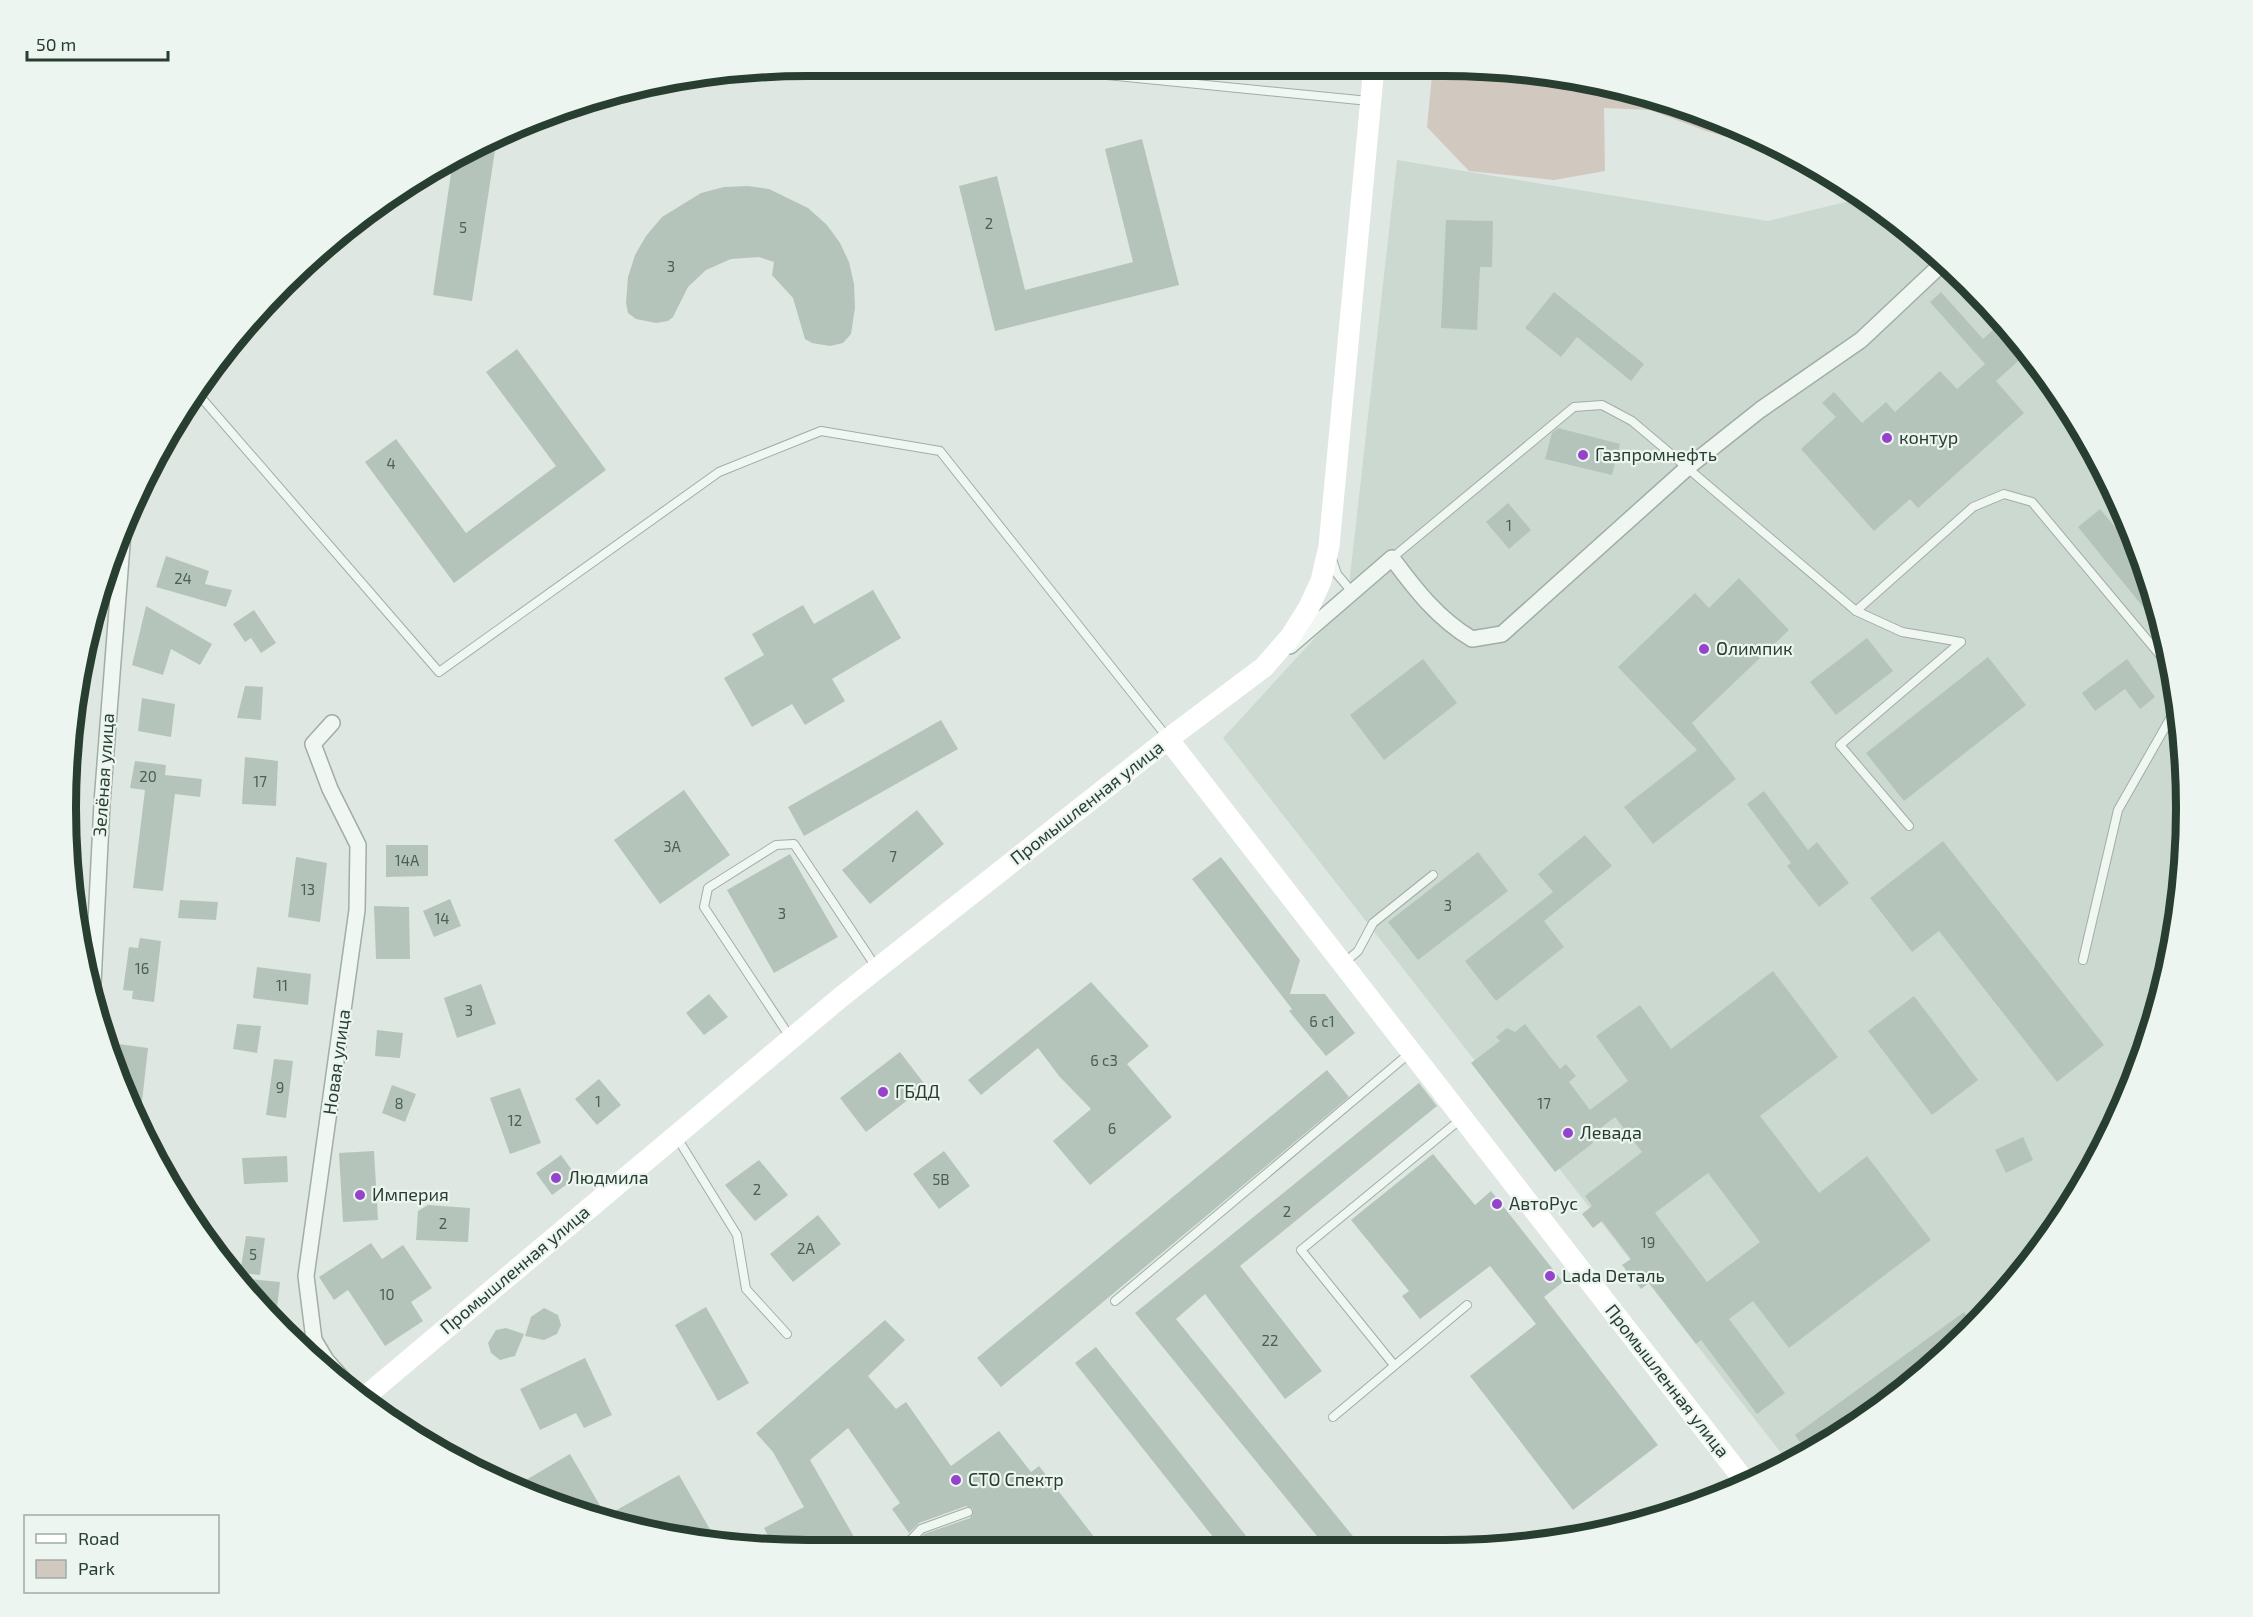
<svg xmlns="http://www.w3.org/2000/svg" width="2253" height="1617" font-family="'Exo 2',sans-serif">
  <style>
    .built { fill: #ccd9d0 }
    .green { fill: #d1c8bf }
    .building { fill: #b5c4bb; fill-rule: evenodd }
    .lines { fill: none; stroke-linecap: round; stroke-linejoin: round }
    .lane-casing { stroke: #a0aea5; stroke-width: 10 }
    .street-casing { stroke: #a0aea5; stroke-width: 18 }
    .lane { stroke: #f0f6f2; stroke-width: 8 }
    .street { stroke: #f0f6f2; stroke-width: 15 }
    .secondary { stroke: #fff; stroke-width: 21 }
    .poi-dot { fill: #9543cc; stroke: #edf5f0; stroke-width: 2 }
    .labels { text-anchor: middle; stroke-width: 4.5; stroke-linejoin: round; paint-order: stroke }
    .number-label { font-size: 15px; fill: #4a6053 }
    .poi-label { font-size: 18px; fill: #273e30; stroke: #edf5f0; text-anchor: start }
    .street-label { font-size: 18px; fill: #273e30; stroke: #edf5f0 }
    .rim { fill: none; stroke: #273e30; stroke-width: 8 }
  </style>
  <rect width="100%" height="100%" fill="#dee7e1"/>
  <polygon class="built" points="1397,160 1768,221 1862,198 1934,250 2003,319 2088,438 2148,570 2181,712 2185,857 2162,1001 2110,1137 2033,1261 1934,1367 1789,1463 1223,738 1347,603"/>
  <polygon class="green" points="1433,66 1590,80 1728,122 1798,157 1706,131 1650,110 1604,108 1605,171 1554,180 1469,171 1427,127"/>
  <g class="building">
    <polygon points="497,137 472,301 433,295 453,160"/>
    <polygon points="1142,139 1179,285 995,331 959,186 997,176 1025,290 1133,262 1105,149"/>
    <polygon points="748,186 769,189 808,208 827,225 840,243 849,262 854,284 855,308 851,334 843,343 830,346 812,343 805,339 793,298 772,275 774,262 759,257 731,259 706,270 688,287 673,317 668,321 656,323 636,319 628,313 626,303 628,277 635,255 646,236 662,217 701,193 724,187"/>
    <polygon points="1446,220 1493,221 1492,267 1480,267 1477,330 1441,328"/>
    <polygon points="1554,292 1644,364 1631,381 1577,337 1561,357 1525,328"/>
    <polygon points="1941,292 1983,339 2004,320 2027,353 1996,381 2024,413 1918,508 1910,499 1874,531 1801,449 1836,417 1822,403 1834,392 1862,423 1886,402 1895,412 1940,371 1957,389 1985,364 1930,302"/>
    <polygon points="517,349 606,470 454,583 365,462 396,439 466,533 556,466 486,372"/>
    <polygon points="1558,428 1620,444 1612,475 1545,459 1552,433"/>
    <polygon points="1508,503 1531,530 1509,549 1486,522"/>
    <polygon points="2100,509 2115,527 2125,520 2148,570 2162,630 2078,527"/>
    <polygon points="166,556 209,571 205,584 232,590 226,607 156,587"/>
    <polygon points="1739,578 1789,630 1692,723 1736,779 1653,844 1624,807 1697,750 1618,667 1695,593 1709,608"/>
    <polygon points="873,590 901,638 832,679 845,701 805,725 792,704 752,727 724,678 764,655 752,634 803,605 814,624"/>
    <polygon points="146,606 212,644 200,665 171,649 163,675 132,665"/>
    <polygon points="254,610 276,643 261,653 251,638 245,642 233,624"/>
    <polygon points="1867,638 1893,671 1836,715 1810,682"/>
    <polygon points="1988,657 2026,705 1904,801 1866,753"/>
    <polygon points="1423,659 1457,703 1384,760 1350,715"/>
    <polygon points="2127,659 2155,697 2140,709 2125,689 2095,711 2082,693"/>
    <polygon points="245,686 263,687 261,720 237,718"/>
    <polygon points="142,698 175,704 171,737 138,731"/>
    <polygon points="941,720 958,749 804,836 788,807"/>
    <polygon points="245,757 278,761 276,806 242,804"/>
    <polygon points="135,761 166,765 165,775 202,779 200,797 175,794 163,891 133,888 145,790 130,788"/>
    <polygon points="684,790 730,855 660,904 614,840"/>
    <polygon points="1764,791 1808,850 1817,842 1849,883 1819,907 1787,866 1791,863 1747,804"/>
    <polygon points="917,810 944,844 870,904 842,870"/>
    <polygon points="1585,835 1612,866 1544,921 1564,947 1496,1001 1465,961 1553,892 1538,874"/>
    <polygon points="1943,841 2104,1045 2057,1082 1939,931 1912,952 1870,898"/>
    <polygon points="386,845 428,845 428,876 386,877"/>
    <polygon points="1478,852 1508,891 1418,960 1388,922"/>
    <polygon points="790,854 838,937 774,973 727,890"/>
    <polygon points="296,857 327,863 320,922 288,917"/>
    <polygon points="1221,857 1300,960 1290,994 1325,994 1355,1033 1326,1056 1289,1011 1292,1009 1192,879"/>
    <polygon points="450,899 461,926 434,937 423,911"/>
    <polygon points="180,900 218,902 216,920 178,918"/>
    <polygon points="374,906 409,907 410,959 376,959"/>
    <polygon points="140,938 161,941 154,1002 132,999 133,991 123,990 129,947 138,948"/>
    <polygon points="257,967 311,974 308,1005 253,998"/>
    <path d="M1773,971l65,86 -78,59 59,77 48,-37 64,84 -142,108 -36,-47 -24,18 56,74 -28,21 -56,-74 -5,4 -47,-61 -8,6 -19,-24 9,-6 -29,-38 -9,7 -11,-14 10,-8 -7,-10 57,-44 -27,-35 -26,20 4,6 -38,29 -84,-109 29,-22 -4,-4 11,-9 8,4 10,-8 35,45 6,-5 10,12 -7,6 21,28 38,-29 -32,-45 44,-31 31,44zM1708,1173l52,69 -53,40 -52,-69z"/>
    <polygon points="1091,982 1149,1046 1127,1064 1172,1117 1090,1185 1053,1141 1091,1109 1059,1076 1038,1048 981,1095 968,1080"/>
    <polygon points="481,984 496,1024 457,1038 444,998"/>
    <polygon points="709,994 728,1017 704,1035 686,1013"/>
    <polygon points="1914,996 1978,1080 1932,1115 1868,1031"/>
    <polygon points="237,1024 261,1026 257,1053 233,1049"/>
    <polygon points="377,1030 403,1033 400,1058 375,1056"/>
    <polygon points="118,1044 148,1048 139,1128 116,1065"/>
    <polygon points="900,1052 926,1086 866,1132 840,1098"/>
    <polygon points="274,1059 293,1061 286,1118 266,1115"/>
    <polygon points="1327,1070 1349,1097 1001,1387 977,1358"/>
    <polygon points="599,1079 621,1105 597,1125 575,1099"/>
    <polygon points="1419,1083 1437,1106 1240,1266 1322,1371 1285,1399 1205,1294 1176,1319 1361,1546 1325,1546 1135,1313"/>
    <polygon points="392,1085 416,1094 405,1122 382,1113"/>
    <polygon points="520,1088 541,1143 510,1154 490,1098"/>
    <polygon points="2023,1137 2033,1160 2006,1173 1995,1150"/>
    <polygon points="374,1151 378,1220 343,1222 339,1153"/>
    <polygon points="944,1151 970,1186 939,1209 913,1174"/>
    <polygon points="1433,1154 1475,1205 1491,1191 1563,1282 1544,1297 1658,1445 1573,1510 1470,1376 1536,1324 1490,1266 1420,1319 1402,1296 1409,1291 1351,1220"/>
    <polygon points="561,1155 577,1177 552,1195 536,1173"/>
    <polygon points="287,1156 288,1182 244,1184 242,1158"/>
    <polygon points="759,1160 788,1195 755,1221 725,1185"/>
    <polygon points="428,1205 470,1208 468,1242 416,1240 418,1211"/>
    <polygon points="818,1215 841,1244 793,1282 770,1254"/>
    <polygon points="246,1236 265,1238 260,1275 240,1273"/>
    <polygon points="371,1243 382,1259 403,1245 432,1288 411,1302 423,1321 385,1346 348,1290 334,1300 319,1277"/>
    <polygon points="250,1279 280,1282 277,1308 260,1307 250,1298"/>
    <polygon points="706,1307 749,1383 718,1401 675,1325"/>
    <polygon points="544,1308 558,1315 561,1325 557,1334 544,1340 525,1336 531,1317"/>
    <polygon points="1964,1312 1973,1325 1934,1367 1807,1452 1795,1435"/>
    <polygon points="885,1320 905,1340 868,1376 896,1409 906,1402 951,1466 999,1431 1031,1472 1039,1466 1102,1547 921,1548 917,1542 924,1534 970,1518 973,1509 966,1506 919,1523 909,1533 892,1509 900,1503 848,1428 810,1460 861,1549 775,1549 764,1528 804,1507 773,1452 756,1433"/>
    <polygon points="506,1328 524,1334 515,1356 500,1360 491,1353 488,1343 496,1330"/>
    <polygon points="1096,1347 1254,1546 1221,1547 1075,1363"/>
    <polygon points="585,1358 612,1415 584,1428 576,1413 540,1430 520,1389"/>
    <polygon points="570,1454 606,1516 679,1475 712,1533 700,1540 617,1526 514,1487"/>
  </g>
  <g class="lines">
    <g class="lane-casing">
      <g id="lane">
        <polyline points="1015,66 1369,101"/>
        <polyline points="199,395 439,672 719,472 821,431 940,451 1167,737"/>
        <polyline points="1392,558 1574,407 1602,405 1632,421 1856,611 1973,507 2004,494 2032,502 2170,667"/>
        <polyline points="1332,559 1337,574 1353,593"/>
        <polyline points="1856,611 1902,632 1961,642 1840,745 1909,826"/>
        <polyline points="2083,960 2118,810 2179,703"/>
        <polyline points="1344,963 1358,951 1373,923 1433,875"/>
        <polyline points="790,1037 704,907 708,888 776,845 794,844 876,967"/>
        <polyline points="676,1136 737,1235 746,1289 787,1334"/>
        <polyline points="1115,1301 1411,1052"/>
        <polyline points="1394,1365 1301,1250 1461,1119"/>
        <polyline points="1333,1417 1467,1305"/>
        <polyline points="908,1549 906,1545 921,1529 968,1512"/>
      </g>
    </g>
    <g class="street-casing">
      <g id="street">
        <path d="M1290,646l102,-88c23,31 46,61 80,81l30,-5 185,-166 73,-58 101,-70 84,-79"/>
        <polyline points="332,723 313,744 330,789 358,845 357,910 306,1276 314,1340 326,1360 361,1400"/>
        <polyline points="92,1003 102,803 123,532"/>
      </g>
    </g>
    <use href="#lane" class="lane"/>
    <use href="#street" class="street"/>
    <g class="secondary">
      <polyline points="1168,739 1747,1484"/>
      <polyline points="361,1400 841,997 1168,739 1264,667 1291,636 1309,607 1321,581 1329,546 1374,66"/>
    </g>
  </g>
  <g class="poi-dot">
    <circle cx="1887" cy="438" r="6"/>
    <circle cx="1583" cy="455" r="6"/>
    <circle cx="1704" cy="649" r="6"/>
    <circle cx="883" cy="1092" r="6"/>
    <circle cx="1568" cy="1133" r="6"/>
    <circle cx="556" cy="1178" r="6"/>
    <circle cx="360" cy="1195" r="6"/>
    <circle cx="1497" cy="1204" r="6"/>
    <circle cx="1550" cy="1276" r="6"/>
    <circle cx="956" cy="1480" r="6"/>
  </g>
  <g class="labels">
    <g class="number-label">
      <text x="989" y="229">2</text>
      <text x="463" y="233">5</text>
      <text x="671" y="272">3</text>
      <text x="391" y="469">4</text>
      <text x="1509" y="531">1</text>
      <text x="183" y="584">24</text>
      <text x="148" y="782">20</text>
      <text x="260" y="787">17</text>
      <text x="672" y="852">3А</text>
      <text x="893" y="862">7</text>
      <text x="407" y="866">14А</text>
      <text x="308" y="895">13</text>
      <text x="1448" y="911">3</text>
      <text x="782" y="919">3</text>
      <text x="442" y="924">14</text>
      <text x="142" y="974">16</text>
      <text x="282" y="991">11</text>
      <text x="469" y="1016">3</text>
      <text x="1322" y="1027">6 с1</text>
      <text x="1104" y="1066">6 с3</text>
      <text x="280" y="1093">9</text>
      <text x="598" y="1107">1</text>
      <text x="399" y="1109">8</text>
      <text x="1544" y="1109">17</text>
      <text x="515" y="1126">12</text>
      <text x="1112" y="1134">6</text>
      <text x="941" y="1185">5В</text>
      <text x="757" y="1195">2</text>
      <text x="1287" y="1217">2</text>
      <text x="443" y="1229">2</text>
      <text x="1648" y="1248">19</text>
      <text x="806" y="1254">2А</text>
      <text x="253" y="1260">5</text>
      <text x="387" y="1300">10</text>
      <text x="1270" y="1346">22</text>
    </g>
    <g class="poi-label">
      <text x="1899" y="444">контур</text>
      <text x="1595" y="461">Газпромнефть</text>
      <text x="1716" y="655">Олимпик</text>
      <text x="895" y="1098">ГБДД</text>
      <text x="1580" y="1139">Левада</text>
      <text x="568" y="1184">Людмила</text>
      <text x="372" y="1201">Империя</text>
      <text x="1509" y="1210">АвтоРус</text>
      <text x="1562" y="1282">Lada Dеталь</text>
      <text x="968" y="1486">СТО Спектр</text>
    </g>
    <g class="street-label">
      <text transform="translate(104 775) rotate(-86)" y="6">Зелёная улица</text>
      <text transform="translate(1087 803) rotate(-38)" y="6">Промышленная улица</text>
      <text transform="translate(337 1062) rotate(-82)" y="6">Новая улица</text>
      <text transform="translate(515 1270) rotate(-40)" y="6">Промышленная улица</text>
      <text transform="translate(1667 1381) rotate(52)" y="6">Промышленная улица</text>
    </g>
  </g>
  <path d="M0 0H2253V1617H0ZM808 76H1444A732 732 0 0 1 2176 808V808A732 732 0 0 1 1444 1540H808A732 732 0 0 1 76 808V808A732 732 0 0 1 808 76Z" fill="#edf5f0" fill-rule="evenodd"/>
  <path class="rim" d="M808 76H1444A732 732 0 0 1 2176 808V808A732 732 0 0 1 1444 1540H808A732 732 0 0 1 76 808V808A732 732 0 0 1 808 76Z"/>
  <rect x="24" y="1515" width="195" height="78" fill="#edf5f0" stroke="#9eaca3" stroke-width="1.5"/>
  <rect x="36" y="1534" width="30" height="9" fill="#ffffff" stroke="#9eaca3" stroke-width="1.5"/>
  <text x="78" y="1545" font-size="18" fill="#273e30">Road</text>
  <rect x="36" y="1560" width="30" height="18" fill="#d1c8bf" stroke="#9eaca3" stroke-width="1.5"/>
  <text x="78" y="1575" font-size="18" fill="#273e30">Park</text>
  <path d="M27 51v9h141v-9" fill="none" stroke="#273e30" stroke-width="3"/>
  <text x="36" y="51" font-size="18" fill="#273e30" stroke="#edf5f0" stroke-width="4.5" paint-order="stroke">50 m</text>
</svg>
